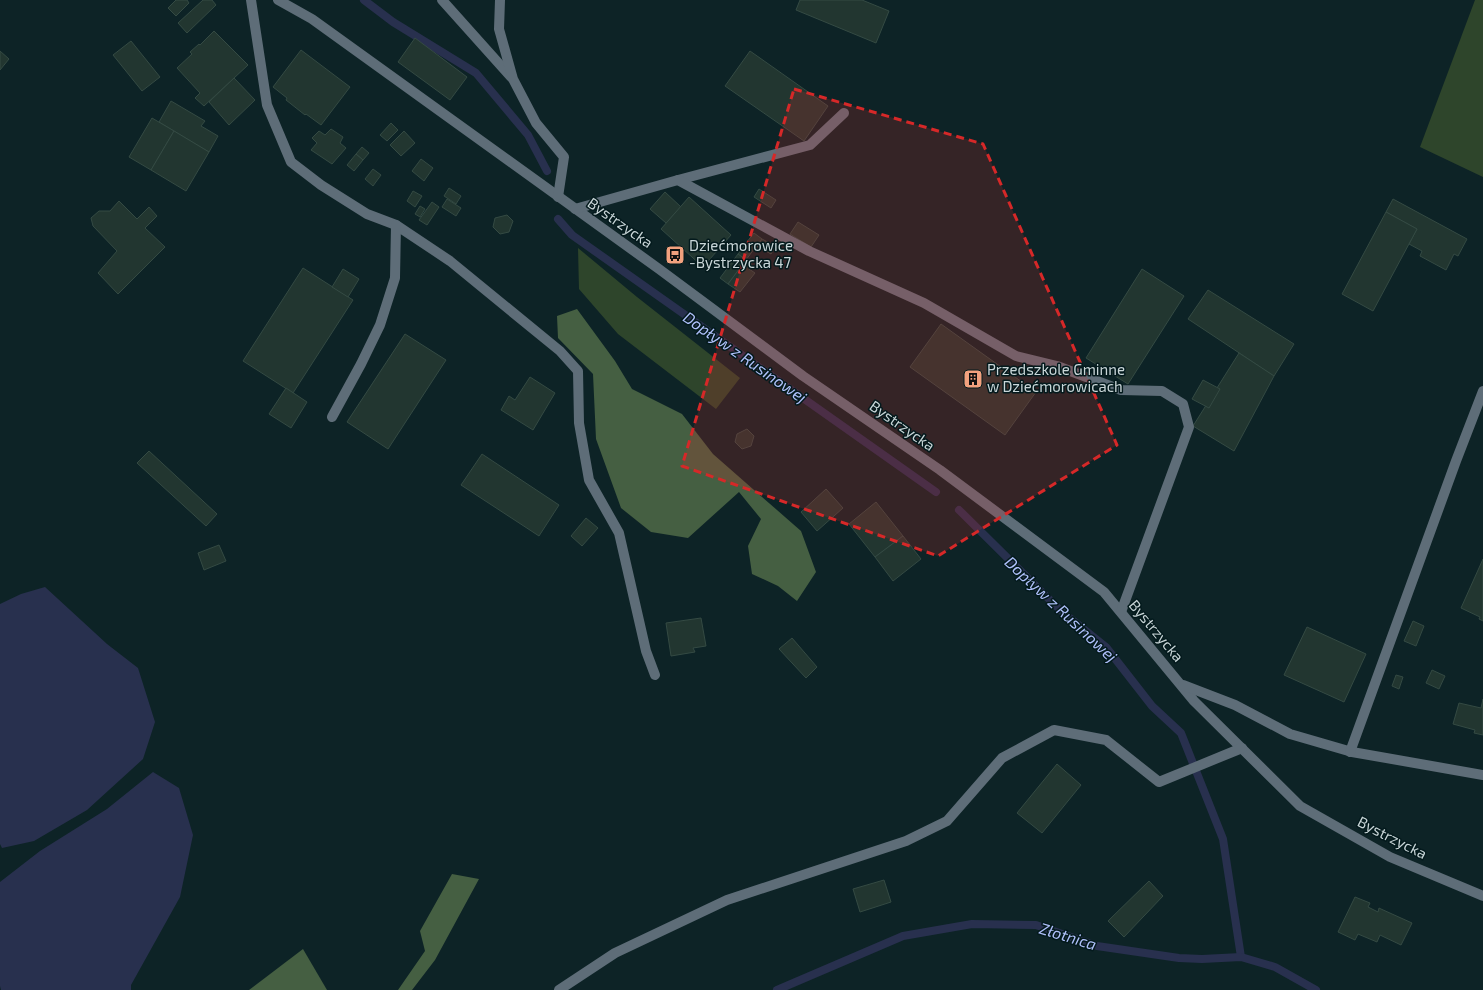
<svg xmlns="http://www.w3.org/2000/svg" width="1483" height="990" font-family="'Exo 2',sans-serif">
  <style>
    .green { fill: #2e452b }
    .forest { fill: #455f42 }
    .water { fill: #28304e }
    .lines { fill: none; stroke-linecap: round; stroke-linejoin: round }
    .stream { stroke: #28304e; stroke-width: 8 }
    .building { fill: #223630; stroke: #344a43 }
    .minor { stroke: #5e6d78; stroke-width: 10 }
    .marked { fill: #d62828; fill-opacity: 0.2; stroke: #d62828; stroke-width: 3; stroke-dasharray: 8 5; stroke-linejoin: round }
    .labels { text-anchor: middle; stroke-width: 3; stroke-linejoin: round; paint-order: stroke }
    .street-label { font-size: 15px; fill: #c9d6d8; stroke: #041a1d }
    .poi-label { font-size: 15px; fill: #c9d6d8; stroke: #041a1d; text-anchor: start }
    .water-label { font-size: 16px; font-style: italic; fill: #afc0fa; stroke: #041a1d }
  </style>
  <rect width="100%" height="100%" fill="#0d2326"/>
  <g class="green">
    <polygon points="1475,0 1483,0 1483,177 1420,147"/>
    <polygon points="578,248 637,297 740,378 716,409 618,334 579,289"/>
  </g>
  <g class="forest">
    <polygon points="577,309 615,361 632,389 682,414 713,454 801,531 816,572 797,601 778,586 752,574 748,546 761,519 739,492 688,538 651,532 621,508 596,439 593,374 558,338 557,316"/>
    <polygon points="452,874 479,879 435,960 412,990 398,990 425,951 420,931"/>
    <polygon points="303,949 327,990 249,990"/>
  </g>
  <g class="water">
    <polygon points="45,587 107,644 138,668 155,722 143,759 87,810 34,841 2,848 0,844 0,604 21,594"/>
    <polygon points="153,772 179,788 193,835 180,897 131,985 131,990 1,990 0,986 0,882 40,851 107,809"/>
  </g>
  <g class="lines">
    <g class="stream">
      <polyline points="364,0 393,22 476,73 528,135 547,171"/>
      <polyline points="558,219 572,235 936,492"/>
      <polyline points="959,510 1060,610 1106,647 1152,706 1181,733 1223,839 1241,957"/>
      <polyline points="777,990 903,936 972,924 1036,925 1097,946 1179,958 1202,959 1241,957 1275,967 1316,990"/>
    </g>
  </g>
  <g class="building">
    <polygon points="176,0 187,0 189,3 176,16 168,8"/>
    <polygon points="203,0 212,0 216,5 187,33 178,23"/>
    <polygon points="800,0 862,0 889,11 876,43 796,10"/>
    <polygon points="214,31 248,65 204,106 195,98 200,93 177,68 192,54 190,52 199,44 200,45"/>
    <polygon points="415,38 467,77 450,100 398,62"/>
    <polygon points="131,41 160,77 142,91 113,55"/>
    <polygon points="301,50 350,87 321,125 306,114 305,115 286,100 287,98 273,87"/>
    <polygon points="0,51 9,59 0,70"/>
    <polygon points="750,51 828,106 804,141 725,86"/>
    <polygon points="234,78 255,100 229,125 209,102"/>
    <polygon points="171,101 205,121 201,126 218,136 209,152 159,122"/>
    <polygon points="152,118 174,131 151,170 129,157"/>
    <polygon points="391,123 398,130 387,141 380,135"/>
    <polygon points="331,129 343,137 340,143 346,148 332,164 311,150 317,143 312,138 319,131 325,135"/>
    <polygon points="174,131 209,152 186,191 151,170"/>
    <polygon points="404,131 415,143 401,156 390,145"/>
    <polygon points="362,147 369,153 363,160 356,154"/>
    <polygon points="356,154 363,160 354,171 347,165"/>
    <polygon points="421,159 433,168 424,181 412,171"/>
    <polygon points="373,169 381,175 373,186 365,179"/>
    <polygon points="449,188 461,196 456,204 444,196"/>
    <polygon points="759,189 776,200 771,208 754,197"/>
    <polygon points="413,191 422,196 415,207 407,201"/>
    <polygon points="665,192 681,207 666,223 650,209"/>
    <polygon points="689,197 731,235 703,267 661,229"/>
    <polygon points="447,199 461,208 456,216 442,207"/>
    <polygon points="1393,199 1467,239 1458,256 1454,254 1446,270 1420,256 1422,251 1409,244 1417,229 1386,212"/>
    <polygon points="119,201 137,219 149,207 157,216 145,228 165,247 118,294 98,273 117,251 93,226 91,218 99,211 110,211"/>
    <polygon points="432,202 439,207 427,225 419,220"/>
    <polygon points="420,206 425,209 420,217 415,214"/>
    <polygon points="1386,212 1417,229 1373,311 1342,294"/>
    <polygon points="507,215 513,221 509,232 500,234 493,227 495,218"/>
    <polygon points="798,222 819,235 811,247 790,234"/>
    <polygon points="754,233 762,239 754,249 746,243"/>
    <polygon points="762,239 775,246 771,254 757,246"/>
    <polygon points="746,243 754,249 746,260 738,254"/>
    <polygon points="738,254 746,260 728,284 720,278"/>
    <polygon points="746,260 752,264 749,269 755,273 740,292 728,284"/>
    <polygon points="303,268 353,300 293,393 243,361"/>
    <polygon points="343,269 359,279 348,297 332,287"/>
    <polygon points="1142,269 1184,296 1128,384 1086,358"/>
    <polygon points="1208,290 1294,344 1274,376 1188,319"/>
    <polygon points="941,324 1036,392 1005,435 910,367"/>
    <polygon points="405,334 446,360 388,449 347,422"/>
    <polygon points="1239,353 1274,376 1234,451 1193,426"/>
    <polygon points="530,377 555,393 533,430 501,410 509,396 515,400"/>
    <polygon points="1203,380 1220,389 1209,408 1192,399"/>
    <polygon points="286,388 307,402 291,428 269,414"/>
    <polygon points="747,429 754,436 751,446 742,449 735,442 737,434"/>
    <polygon points="149,451 217,514 206,526 137,463"/>
    <polygon points="482,454 559,505 539,536 461,485"/>
    <polygon points="826,489 843,508 817,531 801,512"/>
    <polygon points="876,502 903,536 875,557 849,524"/>
    <polygon points="586,518 598,528 582,546 571,536"/>
    <polygon points="903,536 921,559 893,581 875,557"/>
    <polygon points="219,545 226,561 204,570 198,553"/>
    <polygon points="1483,559 1483,621 1479,619 1480,617 1461,608"/>
    <polygon points="701,618 706,646 693,648 695,652 671,656 666,623"/>
    <polygon points="1413,621 1424,626 1416,646 1404,641"/>
    <polygon points="1307,627 1366,654 1344,702 1284,675"/>
    <polygon points="792,638 817,667 806,678 779,649"/>
    <polygon points="1432,670 1445,676 1439,689 1426,683"/>
    <polygon points="1396,675 1403,677 1399,689 1392,686"/>
    <polygon points="1483,699 1483,735 1474,733 1475,730 1453,724 1459,703 1481,708"/>
    <polygon points="1057,764 1081,785 1042,833 1017,813"/>
    <polygon points="884,880 891,902 860,912 853,889"/>
    <polygon points="1149,881 1163,896 1124,937 1108,921"/>
    <polygon points="1355,897 1370,903 1368,907 1378,912 1379,908 1381,909 1412,923 1401,945 1380,935 1377,942 1358,934 1355,940 1338,932"/>
  </g>
  <g class="lines">
    <g class="minor">
      <polyline points="251,0 267,105 291,162 321,185 367,214 396,225 450,261 560,351 578,371 579,423 589,480 619,533 646,651 655,675"/>
      <polyline points="278,0 312,19 659,269 803,376 940,470 1104,592 1194,701 1300,806 1390,857 1483,896"/>
      <polyline points="442,0 511,77"/>
      <polyline points="500,0 499,29 513,79 536,123 564,157 558,197"/>
      <polyline points="678,180 810,145 844,113"/>
      <polyline points="575,209 678,180 809,251 924,303 1016,356 1057,366 1121,390 1162,391 1183,404 1189,427 1121,612"/>
      <polyline points="332,417 361,364 380,325 395,278 396,225"/>
      <polyline points="1183,685 1235,705 1290,734 1352,752 1483,775"/>
      <polyline points="1350,752 1456,461 1483,391"/>
      <polyline points="559,990 615,953 727,900 906,841 947,821 1002,758 1054,730 1106,740 1159,782 1242,748"/>
    </g>
  </g>
  <path class="marked" d="M794,89l189,55 134,301 -179,111 -256,-90z"/>
  <defs>
    <g id="bus-square" transform="scale(1)"><rect x="-9" y="-9" width="18" height="18" rx="4" fill="#f2a17e" stroke="#041a1d"/><path d="M-5-6H5V4H4V6H2V4H-2V6H-4V4H-5ZM-3.5-4V0h7V-4ZM-3.5 1.2v1.5H-2V1.2ZM2 1.2v1.5H3.5V1.2Z" fill="#111"/></g>
    <g id="building-square" transform="scale(1)"><rect x="-9" y="-9" width="18" height="18" rx="4" fill="#f2a17e" stroke="#041a1d"/><path d="M-4-6H4V6H1V3H-1V6H-4ZM-2.5-4.3h1.7v1.8h-1.7ZM.8-4.3h1.7v1.8H.8ZM-2.5-1h1.7V.8h-1.7ZM.8-1h1.7V.8H.8Z" fill="#111"/></g>
  </defs>
  <g fill-rule="evenodd">
    <use href="#bus-square" x="675" y="255"/>
    <use href="#building-square" x="973" y="379"/>
  </g>
  <g class="labels">
    <g class="street-label">
      <text transform="translate(620 223) rotate(35)" y="5">Bystrzycka</text>
      <text transform="translate(902 426) rotate(35)" y="5">Bystrzycka</text>
      <text transform="translate(1156 631) rotate(50)" y="5">Bystrzycka</text>
      <text transform="translate(1392 838) rotate(27)" y="5">Bystrzycka</text>
    </g>
    <g class="poi-label">
      <text x="689" y="251">Dziećmorowice<tspan x="689" dy="17">-Bystrzycka 47</tspan></text>
      <text x="987" y="375">Przedszkole Gminne<tspan x="987" dy="17">w Dziećmorowicach</tspan></text>
    </g>
    <g class="water-label">
      <text transform="translate(745 357) rotate(35)" y="6">Dopływ z Rusinowej</text>
      <text transform="translate(1061 609) rotate(43)" y="6">Dopływ z Rusinowej</text>
      <text transform="translate(1068 936) rotate(17)" y="6">Złotnica</text>
    </g>
  </g>
</svg>
